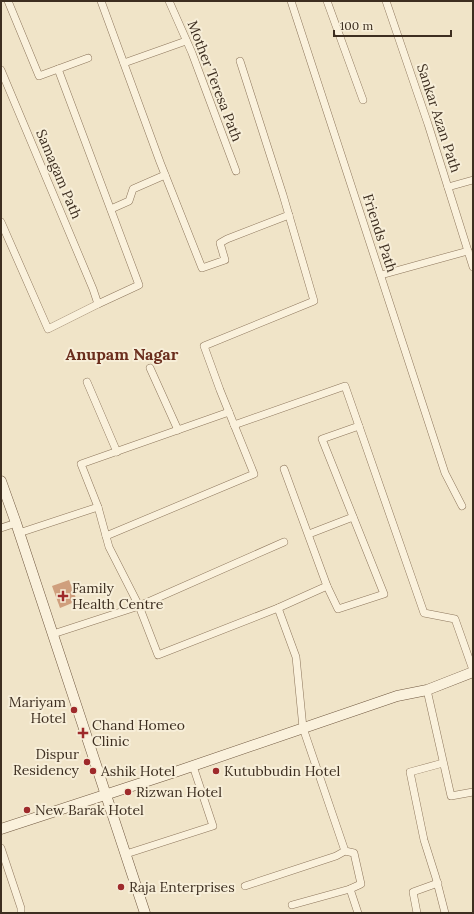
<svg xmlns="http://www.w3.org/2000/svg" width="474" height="914" font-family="Lora,serif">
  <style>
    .building { fill: #cf9f7d }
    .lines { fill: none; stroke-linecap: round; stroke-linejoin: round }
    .street-casing { stroke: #8d765c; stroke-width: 8 }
    .secondary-casing { stroke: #6f573f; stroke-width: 11 }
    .street { stroke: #faf1dc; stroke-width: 7 }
    .secondary { stroke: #faf1dc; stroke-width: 10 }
    .poi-dot { fill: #9e2a2b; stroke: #f7eed8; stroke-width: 1.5 }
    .labels { text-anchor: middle; stroke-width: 4; stroke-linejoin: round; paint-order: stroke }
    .street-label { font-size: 14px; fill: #3d2e20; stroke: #f7eed8 }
    .poi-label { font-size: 14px; fill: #3d2e20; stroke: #f7eed8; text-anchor: start }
    .quarter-label { font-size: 16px; font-weight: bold; fill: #6b2e1e; stroke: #f7eed8 }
  </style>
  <rect width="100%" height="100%" fill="#f0e4c8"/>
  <polygon class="building" points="69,580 77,601 60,608 52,586"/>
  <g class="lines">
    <g class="street-casing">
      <g id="street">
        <polyline points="8,1 39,76 88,58"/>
        <polyline points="101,1 160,162 202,268 225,260 220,243 227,239 289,215"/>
        <polyline points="169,1 192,53 236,171"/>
        <polyline points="291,1 445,473 462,506"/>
        <polyline points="327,1 363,100"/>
        <polyline points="386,1 428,124 473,267"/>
        <polyline points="124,63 186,41"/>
        <polyline points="1,70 93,289 98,304 139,285 58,69"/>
        <polyline points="448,187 473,180"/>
        <polyline points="111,209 129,201 133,189 165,175"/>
        <polyline points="1,222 48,329 98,304"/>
        <polyline points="381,275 468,251"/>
        <polyline points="150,368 178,430"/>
        <polyline points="87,382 117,452"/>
        <polyline points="229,412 81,464 98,507 109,547 139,606 158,655 278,608 327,586 284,469"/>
        <polyline points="234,425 345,386 424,613 455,619 473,670"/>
        <polyline points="1,528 16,523"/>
        <polyline points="19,533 98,507"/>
        <polyline points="309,534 353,517"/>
        <polyline points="106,536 254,474 220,390 204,346 314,301 283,195 240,61"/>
        <polyline points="327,586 338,609 384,594 322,439 359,426"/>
        <polyline points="278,608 296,657 303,728 345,851 354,853 361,884 350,889 358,913"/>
        <polyline points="53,634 139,606 284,542"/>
        <polyline points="427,690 451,796 473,792"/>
        <polyline points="443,763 410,772 424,840 436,878 445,913"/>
        <polyline points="1,848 21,908 21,913"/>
        <polyline points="126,854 213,826 193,766"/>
        <polyline points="245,886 336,856 345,851"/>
        <polyline points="292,905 350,889"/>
        <polyline points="417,913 413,892 438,883"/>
      </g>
    </g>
    <g class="secondary-casing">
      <g id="secondary">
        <polyline points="1,481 16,523 145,913"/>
        <polyline points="1,829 178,771 397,696 427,690 473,672"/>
      </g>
    </g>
    <use href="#street" class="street"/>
    <use href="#secondary" class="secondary"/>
  </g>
  <g class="poi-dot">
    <path d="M61 590h4v4h4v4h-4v4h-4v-4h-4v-4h4z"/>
    <circle cx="74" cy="710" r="4"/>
    <path d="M81 727h4v4h4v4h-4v4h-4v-4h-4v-4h4z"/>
    <circle cx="87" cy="762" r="4"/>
    <circle cx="93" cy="771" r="4"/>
    <circle cx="216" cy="771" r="4"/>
    <circle cx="128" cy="792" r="4"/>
    <circle cx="27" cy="810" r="4"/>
    <circle cx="121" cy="887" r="4"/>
  </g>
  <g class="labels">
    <g class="street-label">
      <text transform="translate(215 81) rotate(69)" y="5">Mother Teresa Path</text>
      <text transform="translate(439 118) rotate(72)" y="5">Sankar Azan Path</text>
      <text transform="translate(59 174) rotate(67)" y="5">Samagam Path</text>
      <text transform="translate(380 233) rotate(72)" y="5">Friends Path</text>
    </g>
    <g class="poi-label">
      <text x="72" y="593">Family<tspan x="72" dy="16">Health Centre</tspan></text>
      <text x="66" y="707" text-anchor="end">Mariyam<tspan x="66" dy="16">Hotel</tspan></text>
      <text x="92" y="730">Chand Homeo<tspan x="92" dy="16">Clinic</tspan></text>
      <text x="79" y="759" text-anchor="end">Dispur<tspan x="79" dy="16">Residency</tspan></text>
      <text x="101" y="776">Ashik Hotel</text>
      <text x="224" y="776">Kutubbudin Hotel</text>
      <text x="136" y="797">Rizwan Hotel</text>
      <text x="35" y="815">New Barak Hotel</text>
      <text x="129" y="892">Raja Enterprises</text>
    </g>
    <g class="quarter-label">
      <text x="122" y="360">Anupam Nagar</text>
    </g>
  </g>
  <rect width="474" height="914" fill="none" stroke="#3d2e20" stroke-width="4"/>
  <path d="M334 30v6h117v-6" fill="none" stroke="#3d2e20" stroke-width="2"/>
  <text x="340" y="30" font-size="12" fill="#3d2e20" stroke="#f7eed8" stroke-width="3" paint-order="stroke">100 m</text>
</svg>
